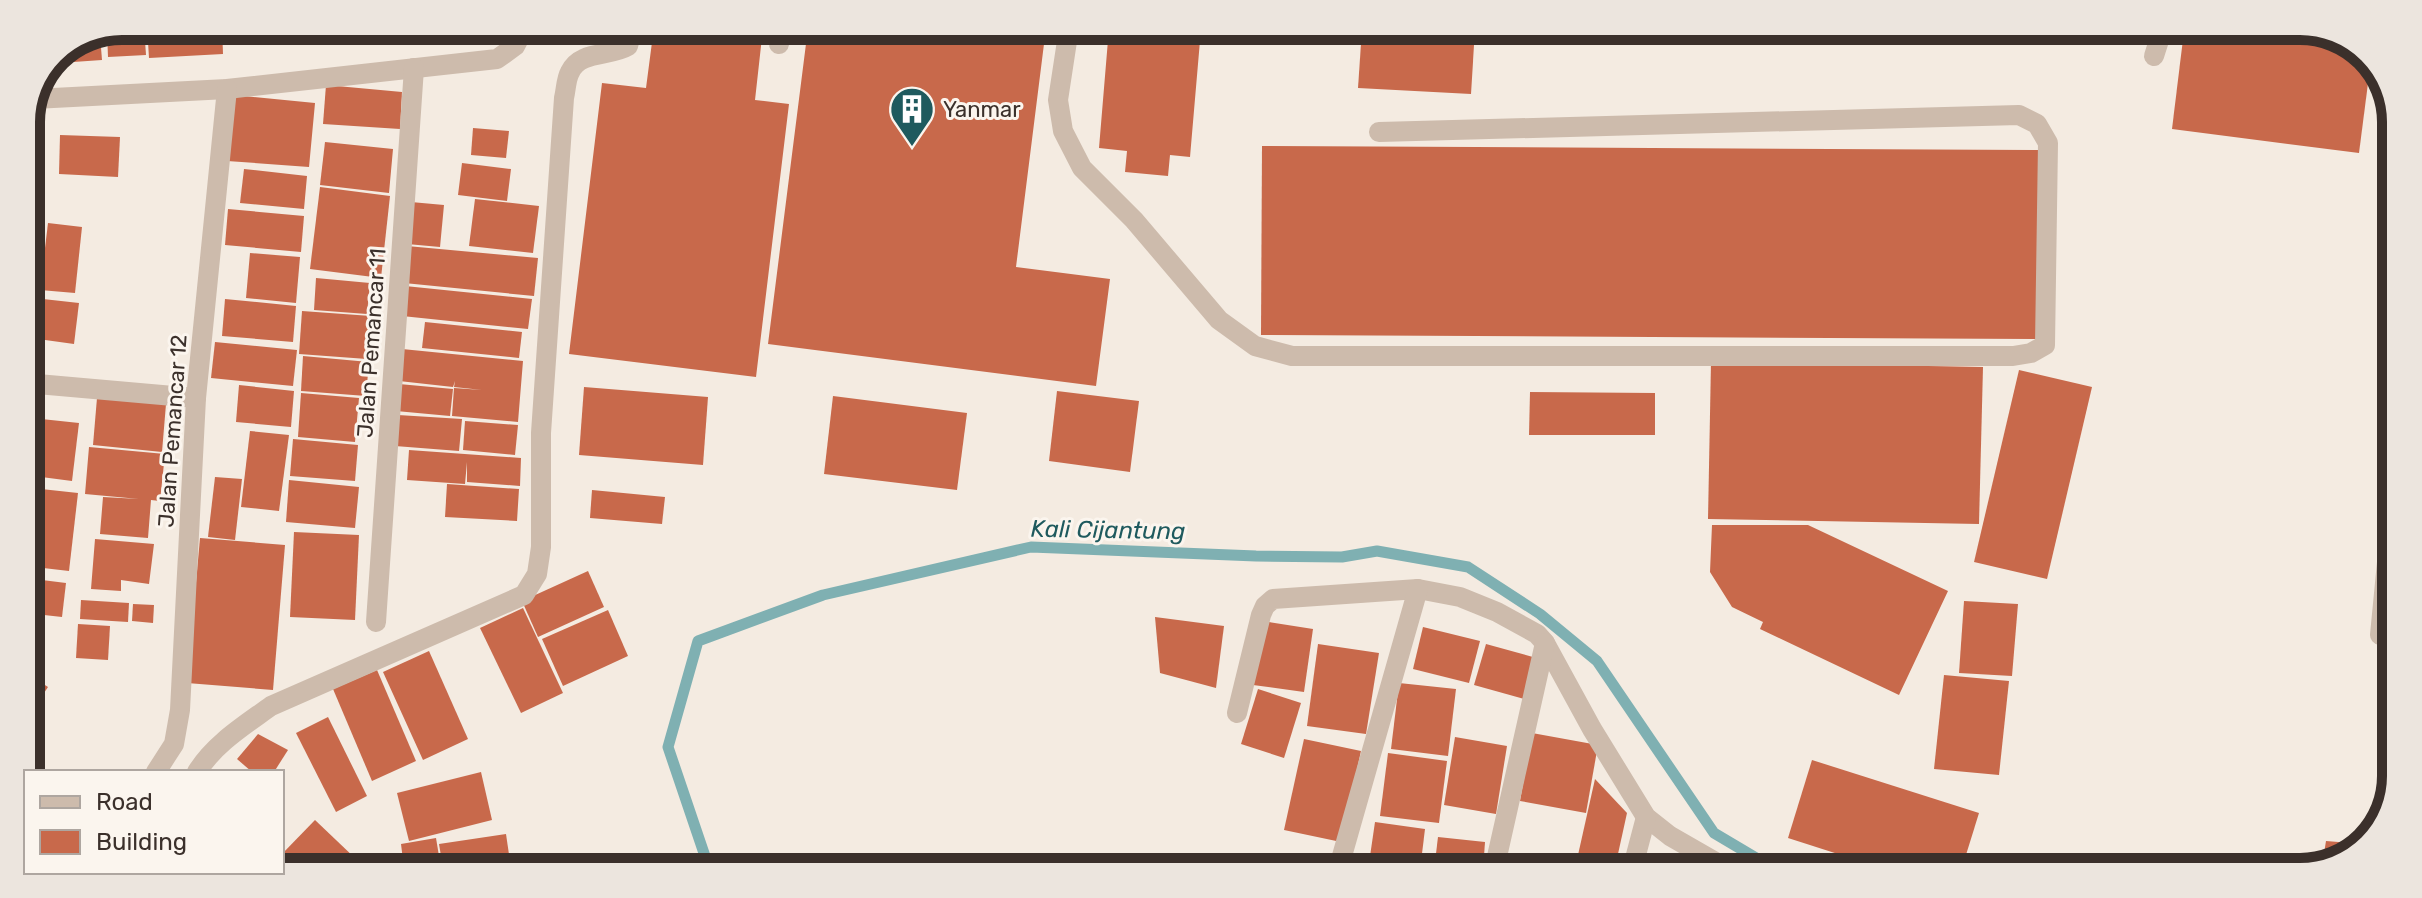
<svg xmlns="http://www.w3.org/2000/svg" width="2422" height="898" font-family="Rubik,sans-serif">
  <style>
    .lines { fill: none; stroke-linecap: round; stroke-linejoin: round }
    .stream { stroke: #7fb0b2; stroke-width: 11 }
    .building { fill: #c8694b }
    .lane { stroke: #cdbbac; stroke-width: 20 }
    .street { stroke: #cdbbac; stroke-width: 20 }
    .labels { text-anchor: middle; stroke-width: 6; stroke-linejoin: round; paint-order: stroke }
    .poi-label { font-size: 22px; fill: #3b302b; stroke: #fbf5ee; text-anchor: start }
    .street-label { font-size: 22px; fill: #3b302b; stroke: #fbf5ee }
    .water-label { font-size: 24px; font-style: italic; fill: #1f5a5e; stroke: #fbf5ee }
    .rim { fill: none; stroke: #3b302b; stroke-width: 10 }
  </style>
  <rect width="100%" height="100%" fill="#f4ebe1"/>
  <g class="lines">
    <polyline class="stream" points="709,868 668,747 698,641 823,595 1031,547 1256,556 1342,557 1377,551 1468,567 1540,614 1597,661 1714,833 1778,871"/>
  </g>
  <g class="building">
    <polygon points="122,26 144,26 146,55 108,57 107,32"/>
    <polygon points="147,26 222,26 223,54 149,58"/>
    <polygon points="262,26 313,26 313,34 262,35"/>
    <polygon points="412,27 489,27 489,34 412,37"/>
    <polygon points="540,27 623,27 622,45 539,38"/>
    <polygon points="654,27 763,28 755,100 789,104 756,377 569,354 602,83 646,88"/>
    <polygon points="808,28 1046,28 1016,267 1110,279 1096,386 768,344"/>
    <polygon points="1109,28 1201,29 1190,157 1170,155 1168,176 1125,172 1127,151 1099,148"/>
    <polygon points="1362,29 1475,29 1471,94 1358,88"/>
    <polygon points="2184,31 2331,31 2371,60 2359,153 2172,129"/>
    <polygon points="100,35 102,60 59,63 58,52"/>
    <polygon points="326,85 402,92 400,129 323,124"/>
    <polygon points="233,95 315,103 309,167 227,161"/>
    <polygon points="473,128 509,131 506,158 471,155"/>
    <polygon points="60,135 120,137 118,177 59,174"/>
    <polygon points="325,142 393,149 389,193 320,185"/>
    <polygon points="1262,146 2040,150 2039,339 1261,335"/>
    <polygon points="462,163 511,169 507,201 458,195"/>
    <polygon points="244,169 307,176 304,209 240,203"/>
    <polygon points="320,187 390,196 381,278 310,269"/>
    <polygon points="475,199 539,206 533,253 469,246"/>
    <polygon points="411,202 444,205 440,247 407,244"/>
    <polygon points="228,209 304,216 301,252 225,245"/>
    <polygon points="48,223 82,227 75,293 40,290"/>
    <polygon points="407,246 538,258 534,296 404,283"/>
    <polygon points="250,253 300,257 296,303 246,298"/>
    <polygon points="316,278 370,283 367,314 314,310"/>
    <polygon points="405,286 532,299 528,329 402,316"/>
    <polygon points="43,299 79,303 74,344 38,339"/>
    <polygon points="225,299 296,306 293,342 222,336"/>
    <polygon points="302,311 371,316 367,359 299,354"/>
    <polygon points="425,322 522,332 519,358 422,348"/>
    <polygon points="215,342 297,350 293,386 211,378"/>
    <polygon points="402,349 523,361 518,422 452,416 454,388 482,390 454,387 455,381 453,387 399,381"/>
    <polygon points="303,356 369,362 366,396 301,391"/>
    <polygon points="1711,362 1983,367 1979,524 1708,519"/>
    <polygon points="2019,370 2092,387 2047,579 1974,562"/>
    <polygon points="399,384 453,389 450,416 396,411"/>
    <polygon points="239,385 294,391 291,427 236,422"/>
    <polygon points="584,387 708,397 703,465 579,455"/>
    <polygon points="1057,391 1139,401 1130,472 1049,461"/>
    <polygon points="1530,392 1655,393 1655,435 1529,435"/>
    <polygon points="301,393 359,398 355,442 298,437"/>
    <polygon points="833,396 967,413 957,490 824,474"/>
    <polygon points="97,398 166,404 162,452 93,445"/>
    <polygon points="398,415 462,419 459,451 395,446"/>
    <polygon points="32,418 79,423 72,481 26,475"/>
    <polygon points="465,421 518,425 515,455 463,450"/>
    <polygon points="250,431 289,435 279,511 241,507"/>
    <polygon points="293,439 358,445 355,481 290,476"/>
    <polygon points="89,447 165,454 160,501 151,500 148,538 100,534 103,497 139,499 85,494"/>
    <polygon points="409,450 521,458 520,486 467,482 467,462 465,484 407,480"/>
    <polygon points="215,477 242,479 235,540 208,537"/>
    <polygon points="289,480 359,487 355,528 286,522"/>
    <polygon points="447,484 519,489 517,521 445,517"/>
    <polygon points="32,488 78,493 69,571 26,566 26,536"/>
    <polygon points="592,490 665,497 662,524 590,518"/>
    <polygon points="1712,525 1808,525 1948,591 1899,695 1760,629 1763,622 1732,607 1710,572"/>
    <polygon points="294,532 359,535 355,620 290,617"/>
    <polygon points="200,538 285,545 273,690 187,683"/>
    <polygon points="95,539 154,544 149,584 121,580 121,591 91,589"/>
    <polygon points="588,571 604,607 538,637 522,601"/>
    <polygon points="26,578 66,583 62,617 26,613"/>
    <polygon points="81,600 129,603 128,622 80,619"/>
    <polygon points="1964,601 2018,604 2012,676 1959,673"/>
    <polygon points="133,604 154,605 153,623 132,621"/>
    <polygon points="523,608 563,693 521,713 480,628"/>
    <polygon points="608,610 628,656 563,686 542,639"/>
    <polygon points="1155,617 1224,626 1216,688 1160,673"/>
    <polygon points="1262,621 1313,629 1304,692 1253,685"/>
    <polygon points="78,624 110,626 108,660 76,658"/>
    <polygon points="1423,627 1480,641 1469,683 1413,669"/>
    <polygon points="1318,644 1379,653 1366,734 1307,726"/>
    <polygon points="1486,644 1540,659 1528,700 1474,685"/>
    <polygon points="429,651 468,739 423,760 383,672"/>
    <polygon points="377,670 416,761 372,781 333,689"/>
    <polygon points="26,673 48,687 26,720"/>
    <polygon points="1944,675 2009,681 1999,775 1934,769"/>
    <polygon points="1399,683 1456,689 1448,756 1391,749"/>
    <polygon points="1258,689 1301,703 1284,758 1241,744"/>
    <polygon points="328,717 367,796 336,812 296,733"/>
    <polygon points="1532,733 1598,745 1586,813 1520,801"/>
    <polygon points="258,734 288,750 274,772 252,772 237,759"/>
    <polygon points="1455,737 1507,746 1496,814 1444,805"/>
    <polygon points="1304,739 1361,751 1341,842 1284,830"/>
    <polygon points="1388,753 1447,761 1439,823 1380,816"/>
    <polygon points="1812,760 1979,813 1961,871 1891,871 1788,838"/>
    <polygon points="481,772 492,820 409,841 397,793"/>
    <polygon points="1595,779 1627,813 1616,863 1578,855"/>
    <polygon points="315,820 357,860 350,867 282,867 282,854"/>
    <polygon points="1375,822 1425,829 1420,870 1368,870"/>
    <polygon points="506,834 511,868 443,868 439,844"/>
    <polygon points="1438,837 1485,842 1483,870 1434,870"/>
    <polygon points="436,838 441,868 404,868 401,844"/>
    <polygon points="2326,841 2363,844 2354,856 2322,866"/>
    <polygon points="1643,854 1696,866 1695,871 1639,870"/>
    <polygon points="1564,863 1602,869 1602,870 1563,870"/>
  </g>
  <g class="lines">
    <g class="lane">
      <polyline points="1069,28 1058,100 1063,131 1082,168 1134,220 1219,320 1255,346 1292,356 2013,356 2031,353 2045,345 2048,143 2037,124 2019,115 1379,132"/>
      <polyline points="779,44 781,28"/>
      <polyline points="2154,56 2162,31"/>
      <polyline points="2380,635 2393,500"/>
    </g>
    <g class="street">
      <polyline points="34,99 227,89 497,59 515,46 525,27"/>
      <polyline points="26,383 196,398"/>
      <polyline points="376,622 414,68"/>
      <polyline points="1237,713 1261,615 1265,606 1273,599 1418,589 1460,597 1497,612 1537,634 1545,643 1592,729 1646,817 1670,836 1731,871"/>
      <polyline points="156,772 174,744 180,710 196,398 227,89"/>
      <path d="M197,772c17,-28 48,-47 74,-66l253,-111 13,-21 4,-27v-114l23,-335c2,-8 2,-19 6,-26 10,-22 40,-15 58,-26l5,-19"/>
      <polyline points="1338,870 1418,589"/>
      <polyline points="1494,870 1545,643"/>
      <polyline points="1632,870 1646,817"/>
    </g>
  </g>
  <defs>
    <g id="building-pin" transform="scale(2.3)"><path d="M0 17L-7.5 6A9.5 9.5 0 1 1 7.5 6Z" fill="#1f5a5e" stroke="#fbf5ee"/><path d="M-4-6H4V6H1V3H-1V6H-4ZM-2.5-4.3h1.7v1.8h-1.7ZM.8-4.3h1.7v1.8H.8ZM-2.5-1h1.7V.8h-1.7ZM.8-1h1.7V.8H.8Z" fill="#fff"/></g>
  </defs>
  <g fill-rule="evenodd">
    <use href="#building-pin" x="912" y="109"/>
  </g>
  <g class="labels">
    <g class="poi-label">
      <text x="943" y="117">Yanmar</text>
    </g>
    <g class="street-label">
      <text transform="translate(371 343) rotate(-86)" y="8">Jalan Pemancar 11</text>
      <text transform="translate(172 431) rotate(-86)" y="8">Jalan Pemancar 12</text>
    </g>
    <g class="water-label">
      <text transform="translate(1108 530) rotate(1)" y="8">Kali Cijantung</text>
    </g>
  </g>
  <path d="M0 0H2422V898H0ZM122 40H2300A82 82 0 0 1 2382 122V776A82 82 0 0 1 2300 858H122A82 82 0 0 1 40 776V122A82 82 0 0 1 122 40Z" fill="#ece5de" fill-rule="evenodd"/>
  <path class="rim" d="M122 40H2300A82 82 0 0 1 2382 122V776A82 82 0 0 1 2300 858H122A82 82 0 0 1 40 776V122A82 82 0 0 1 122 40Z"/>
  <rect x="24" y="770" width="260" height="104" fill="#fbf5ee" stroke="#aea6a0" stroke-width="2"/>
  <rect x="40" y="796" width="40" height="12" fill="#cdbbac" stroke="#aea6a0" stroke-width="2"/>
  <text x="96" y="810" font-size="24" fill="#3b302b">Road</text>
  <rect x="40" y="830" width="40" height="24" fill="#c8694b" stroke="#aea6a0" stroke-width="2"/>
  <text x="96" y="850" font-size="24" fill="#3b302b">Building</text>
</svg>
